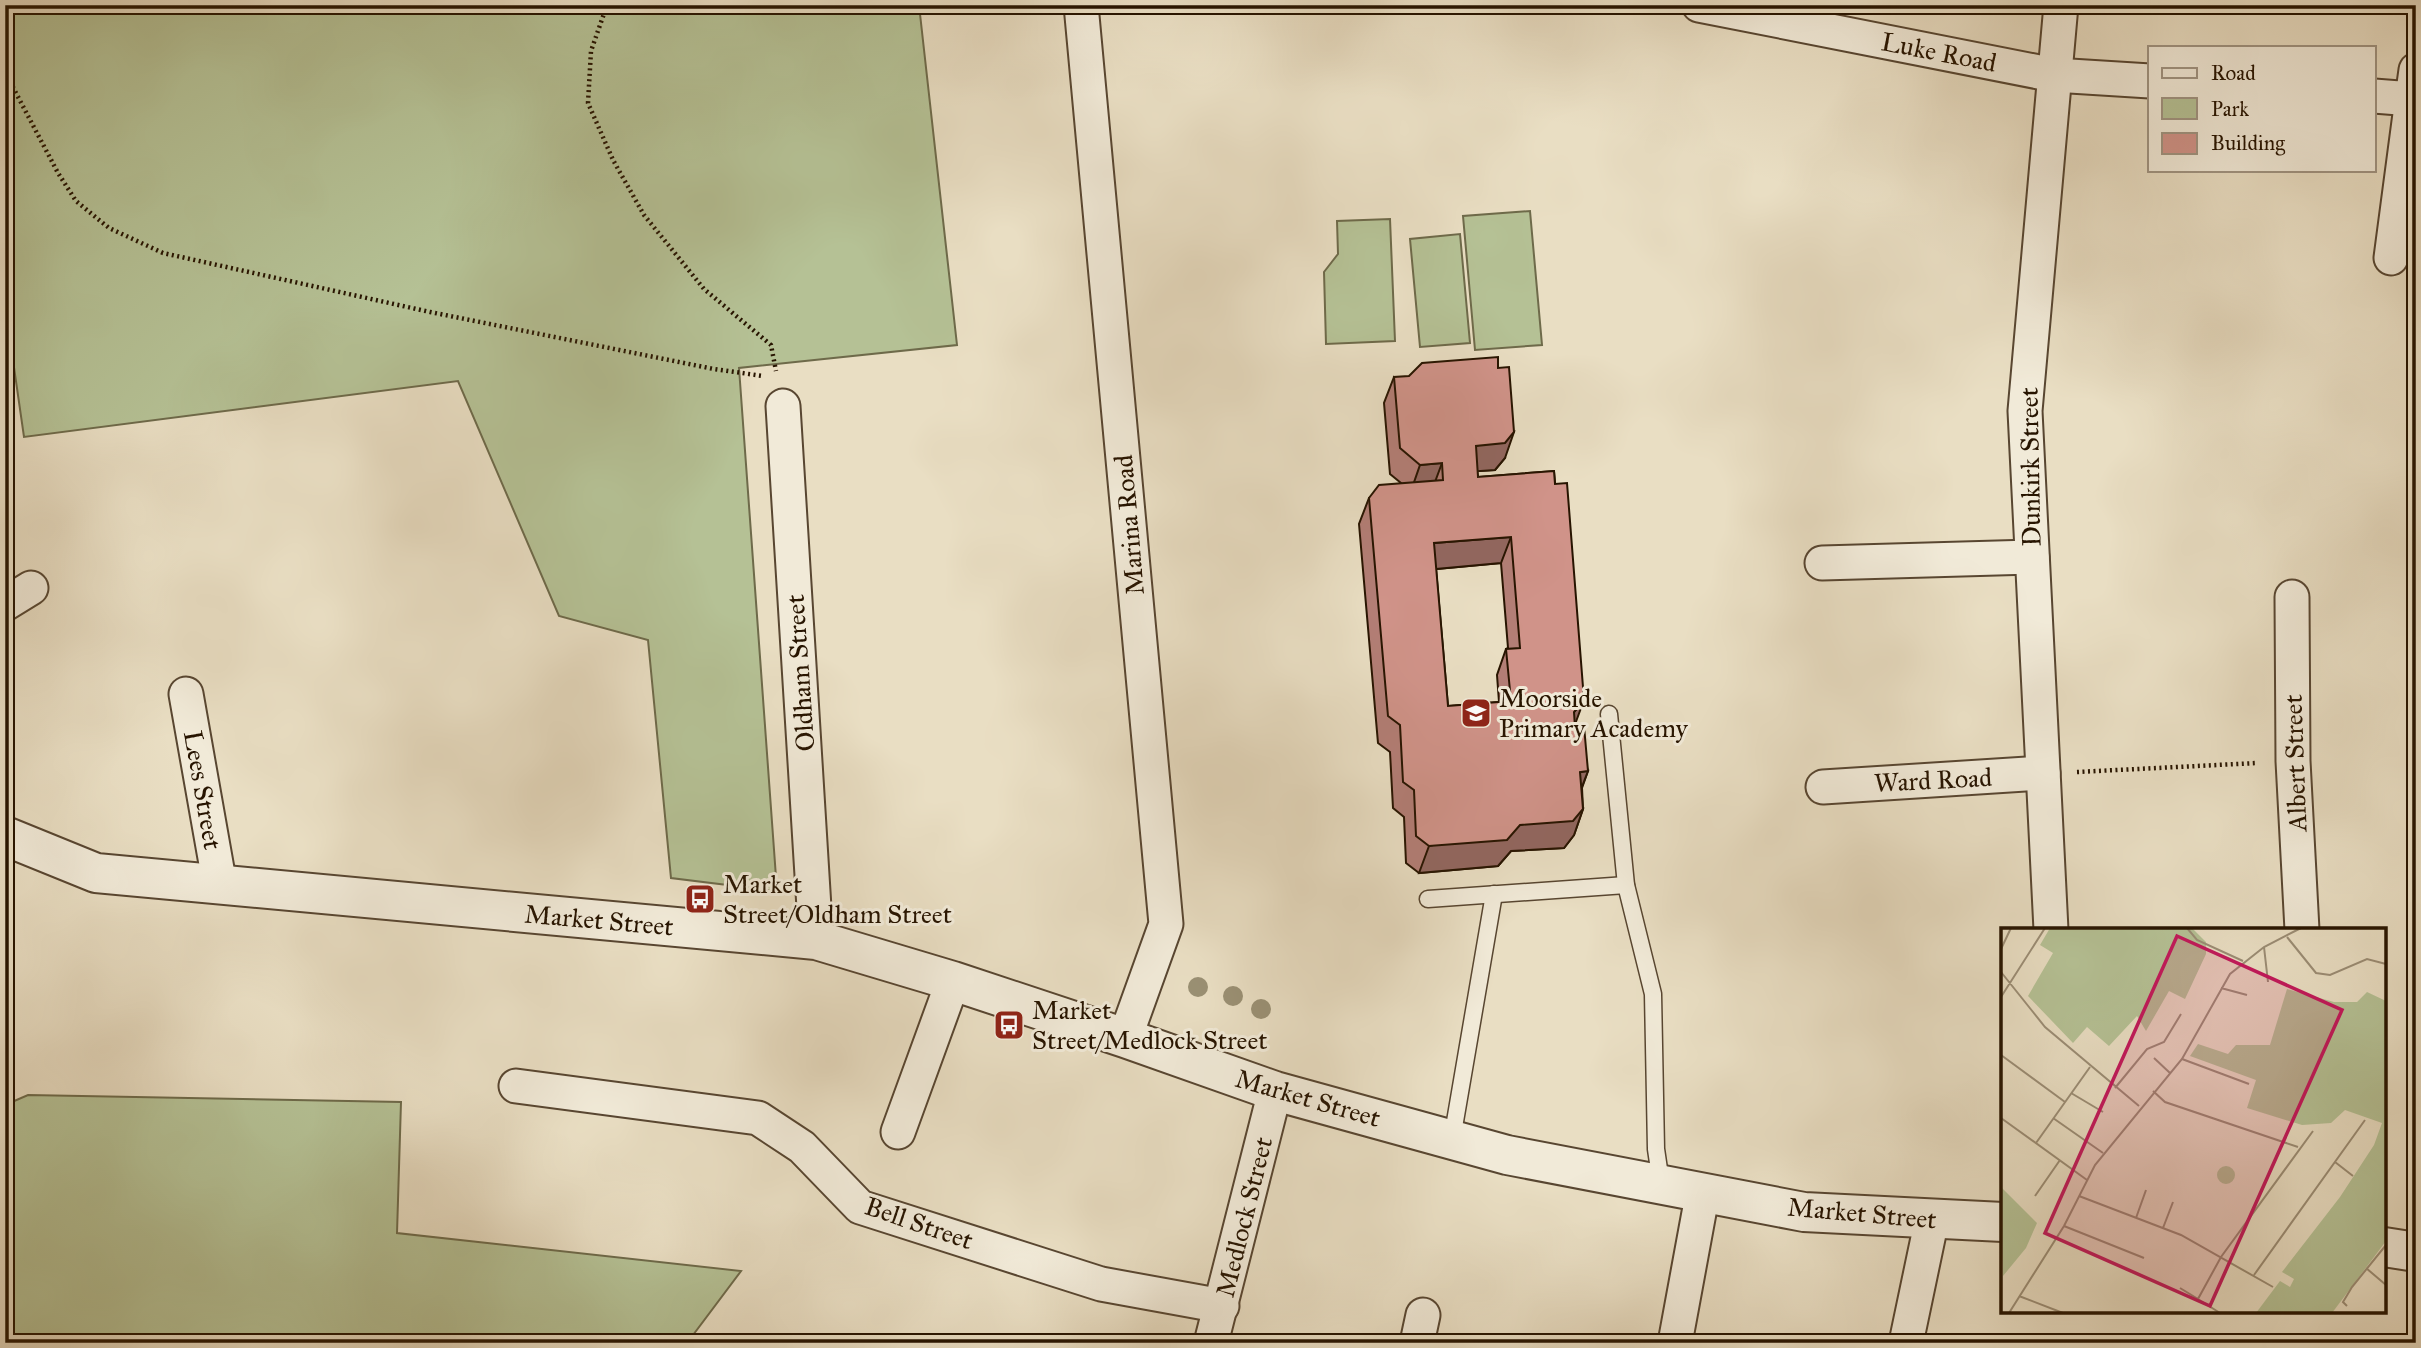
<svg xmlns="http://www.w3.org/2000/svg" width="2421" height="1348" font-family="'IM FELL Great Primer',serif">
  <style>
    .green { fill: #b5c195; stroke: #6e6a4a; stroke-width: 2 }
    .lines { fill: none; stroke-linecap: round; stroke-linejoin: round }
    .service-casing { stroke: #584631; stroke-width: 19 }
    .minor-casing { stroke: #584631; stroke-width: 37 }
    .tertiary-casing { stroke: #584631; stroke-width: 42 }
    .path { stroke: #271400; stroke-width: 4.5; stroke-dasharray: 2 3.5; stroke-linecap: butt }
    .service { stroke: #f1ead8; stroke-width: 16 }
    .minor { stroke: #f1ead8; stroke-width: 33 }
    .tertiary { stroke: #f1ead8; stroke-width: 38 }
    .tree { fill: #9a9074 }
    .wall { fill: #b37e76; stroke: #271400; stroke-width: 2; fill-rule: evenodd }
    .shaded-wall { fill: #926760; stroke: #271400; stroke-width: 2 }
    .building { fill: #d09389; stroke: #271400; stroke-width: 2; fill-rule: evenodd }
    .labels { text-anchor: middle; stroke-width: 6; stroke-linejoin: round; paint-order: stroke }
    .street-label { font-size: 26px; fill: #271400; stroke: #f1ead8 }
    .poi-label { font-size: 26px; fill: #271400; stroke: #f1ead8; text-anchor: start }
    .inset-road { fill: none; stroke: #9b8d75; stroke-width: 2 }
    .view { fill: #c2185b; fill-opacity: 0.15; stroke: #c2185b; stroke-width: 3.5 }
    .inset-edge { fill: none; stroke: #271400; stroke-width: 3.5 }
  </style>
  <rect width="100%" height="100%" fill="#e9dec3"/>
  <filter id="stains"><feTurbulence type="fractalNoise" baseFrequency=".00286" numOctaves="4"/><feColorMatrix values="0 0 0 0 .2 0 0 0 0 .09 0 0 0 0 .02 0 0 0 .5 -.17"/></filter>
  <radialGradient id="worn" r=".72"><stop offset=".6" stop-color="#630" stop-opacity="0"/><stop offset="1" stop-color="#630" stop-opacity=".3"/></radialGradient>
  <g class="green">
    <polygon points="5,5 919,5 957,345 739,368 777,891 671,878 648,640 559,616 458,381 24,437 5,305"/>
    <polygon points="1530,211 1542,345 1475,350 1463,216"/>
    <polygon points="1390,219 1395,341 1326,344 1324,272 1338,254 1337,221"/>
    <polygon points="1460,234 1470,343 1420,347 1410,239"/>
    <polygon points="28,1095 401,1102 397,1233 741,1271 687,1343 5,1343 5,1105"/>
  </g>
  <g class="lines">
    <g class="service-casing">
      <g id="service">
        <polyline points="1609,714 1626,885 1653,994 1656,1149 1661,1183"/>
        <polyline points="1428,899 1626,885"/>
        <polyline points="1452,1139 1494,894"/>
      </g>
    </g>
    <g class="minor-casing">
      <g id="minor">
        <polyline points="1081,5 1166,924 1125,1038"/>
        <polyline points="1699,5 2054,75 2150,81"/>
        <polyline points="2374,96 2412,99 2416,70"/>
        <polyline points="2391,258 2412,99"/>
        <polyline points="783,406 816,940"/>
        <polyline points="1822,563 2032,557"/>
        <polyline points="2292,597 2293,761 2302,930"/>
        <polyline points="5,604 31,588"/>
        <polyline points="186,694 220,886"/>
        <polyline points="1823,787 2043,773"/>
        <polyline points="2051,930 2025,411 2061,5"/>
        <polyline points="516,1086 758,1118 802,1147 860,1207 1101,1284 1222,1306"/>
        <polyline points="898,1132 953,981"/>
        <polyline points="1211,1343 1275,1091"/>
        <polyline points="1417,1343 1423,1315"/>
        <polyline points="1675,1343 1703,1191"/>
        <polyline points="1906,1343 1932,1219"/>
      </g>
    </g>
    <g class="tertiary-casing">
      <g id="tertiary">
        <polyline points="5,836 96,873 816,940 953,981 1125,1038 1275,1091 1507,1155 1804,1212 2003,1222"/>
        <polyline points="2384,1247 2416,1252"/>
      </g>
    </g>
    <g class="path">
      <polyline points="607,5 591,51 588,103 613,160 644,215 704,289 771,345 776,371"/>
      <polyline points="5,34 13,5"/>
      <polyline points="5,72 58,173 76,201 109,228 163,253 430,312 714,369 763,376"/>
      <polyline points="2077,772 2257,763"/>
    </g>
    <use href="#service" class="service"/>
    <use href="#minor" class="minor"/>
    <use href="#tertiary" class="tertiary"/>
  </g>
  <g class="tree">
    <circle cx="1198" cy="987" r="10"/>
    <circle cx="1233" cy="996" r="10"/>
    <circle cx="1261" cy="1009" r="10"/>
  </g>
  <path class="wall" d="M1394,377l111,81 -10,12 -18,1 1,6 76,-6 21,254 13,46 -6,17 1,21 -9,26 -10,13 -53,3 -13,15 -79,7 -13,-10 -2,-46 -11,-9 -3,-56 -12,-9 -19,-219 10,-26 32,-15 -11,-9 -6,-71zM1501,563l7,85 -2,1 -9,26 2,27 -51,4 -12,-137z"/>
  <g class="shaded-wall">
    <polygon points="1514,432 1505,458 1495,470 1466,472 1476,446"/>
    <polygon points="1442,463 1432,490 1411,491 1420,465"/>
    <polygon points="1511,537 1501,563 1425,570 1434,543"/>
    <polygon points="1584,700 1574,727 1574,712"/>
    <polygon points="1588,771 1578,797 1580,772"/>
    <polygon points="1583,809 1574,835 1564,848 1511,851 1498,866 1419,873 1429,846 1520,825"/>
  </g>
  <path class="building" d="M1498,357v11l11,-1 5,65 -9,11 -29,3 2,31 76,-6 1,13 12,-1 17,217 -10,12 1,15 9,-1 4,45 -8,1 3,37 -10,12 -53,4 -13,15 -78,6 -13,-10 -2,-46 -11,-8 -3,-57 -12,-9 -19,-218 10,-13 64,-5 -1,-17 -22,2 -20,-17 -6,-71 15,-1 13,-13zM1511,537l9,111 -14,1 5,52 -63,5 -14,-163z"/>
  <defs>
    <g id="school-square" transform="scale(1.575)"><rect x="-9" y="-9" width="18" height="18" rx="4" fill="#8f2418" stroke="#f1ead8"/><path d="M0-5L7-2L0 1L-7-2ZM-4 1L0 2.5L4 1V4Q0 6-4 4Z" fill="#fff"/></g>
    <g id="bus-square" transform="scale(1.575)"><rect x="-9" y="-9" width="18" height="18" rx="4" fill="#8f2418" stroke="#f1ead8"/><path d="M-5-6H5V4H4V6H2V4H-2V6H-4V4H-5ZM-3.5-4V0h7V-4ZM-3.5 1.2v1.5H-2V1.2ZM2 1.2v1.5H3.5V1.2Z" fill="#fff"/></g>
  </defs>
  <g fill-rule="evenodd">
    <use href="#school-square" x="1476" y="713"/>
    <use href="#bus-square" x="700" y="899"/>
    <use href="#bus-square" x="1009" y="1025"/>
  </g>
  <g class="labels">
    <g class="street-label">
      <text transform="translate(1939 52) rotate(11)" y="9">Luke Road</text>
      <text transform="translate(2030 467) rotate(-91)" y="9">Dunkirk Street</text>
      <text transform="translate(1129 525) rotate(-95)" y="9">Marina Road</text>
      <text transform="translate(800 673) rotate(-94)" y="9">Oldham Street</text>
      <text transform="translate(2295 763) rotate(-92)" y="9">Albert Street</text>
      <text transform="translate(1933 780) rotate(-3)" y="9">Ward Road</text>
      <text transform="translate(203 790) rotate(80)" y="9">Lees Street</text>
      <text transform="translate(599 920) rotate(5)" y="9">Market Street</text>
      <text transform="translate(1308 1098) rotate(16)" y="9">Market Street</text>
      <text transform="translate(1862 1213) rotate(5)" y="9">Market Street</text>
      <text transform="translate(1244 1217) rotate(-76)" y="9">Medlock Street</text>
      <text transform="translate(919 1223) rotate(19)" y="9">Bell Street</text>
    </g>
    <g class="poi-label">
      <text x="1499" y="707">Moorside<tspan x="1499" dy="30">Primary Academy</tspan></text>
      <text x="723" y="893">Market<tspan x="723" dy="30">Street/Oldham Street</tspan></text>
      <text x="1032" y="1019">Market<tspan x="1032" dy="30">Street/Medlock Street</tspan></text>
    </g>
  </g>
  <g transform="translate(2001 928)">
    <rect width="385" height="385" fill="#e9dec3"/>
    <path d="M49,0h142l14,14v12l-21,45 -16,-8 -23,40 -9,-15 -28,30 -22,-19 -14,16 -45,-47 25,-43 -13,-8zM286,61l47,13h23l10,-10 19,9v240l-54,72h-76l24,-32 10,6 4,-8 -12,-7 58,-75 34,-52 8,-22 -37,-13 -14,13 -29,2 -55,-17 9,-28 -66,-24 8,-12 30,10 8,-9h34zM216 247a9 9 0 1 1 18 0a9 9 0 1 1-18 0ZM0,259l36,36 -11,25 -23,28z" fill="#b5c195"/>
    <path class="inset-road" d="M186,0l10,12 46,21M286,9l29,36 14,2 37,-16 19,5M263,19l4,35M0,21l10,-21M0,44l44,55 94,79M220,60l26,7M0,69l44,-69M0,127l64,47M153,130l16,15M181,131l67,25M114,160l32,-39 17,-7 17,-28M152,163l12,11 133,45M70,165l32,19M0,190l86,62M52,190l50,35M35,215l54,-76M334,234l18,14M34,268l25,-36M78,268l102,39 92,52M135,290l10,-28M63,298l80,32M162,300l10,-26M365,340l20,17M253,347l111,-155M179,360l18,11M18,368l44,17M346,378l-4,-4 9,-15 34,-42M8,385l55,-87 31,-61 87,-106 48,-85 34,-27 37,-19M219,385l-22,-14 23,-42 92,-126"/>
    <path class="view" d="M176,8l165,74 -132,296 -165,-73z"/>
    <rect width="385" height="385" class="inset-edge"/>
  </g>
  <rect width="2421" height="1348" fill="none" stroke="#e9dec3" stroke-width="28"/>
  <rect x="7" y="7" width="2407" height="1334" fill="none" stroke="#271400" stroke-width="3.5"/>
  <rect x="14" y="14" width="2393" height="1320" fill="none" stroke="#271400" stroke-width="2"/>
  <rect x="2148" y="46" width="228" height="126" fill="#f1ead8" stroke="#a09482" stroke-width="2"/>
  <rect x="2162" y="68" width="35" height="10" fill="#f1ead8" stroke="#a09482" stroke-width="2"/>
  <text x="2211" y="80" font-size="21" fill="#271400">Road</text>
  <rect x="2162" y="98" width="35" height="21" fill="#b5c195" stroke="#a09482" stroke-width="2"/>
  <text x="2211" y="116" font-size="21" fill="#271400">Park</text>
  <rect x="2162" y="133" width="35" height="21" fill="#d09389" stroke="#a09482" stroke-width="2"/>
  <text x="2211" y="150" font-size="21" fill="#271400">Building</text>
  <rect width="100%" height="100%" filter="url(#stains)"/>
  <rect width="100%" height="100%" fill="url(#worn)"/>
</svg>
